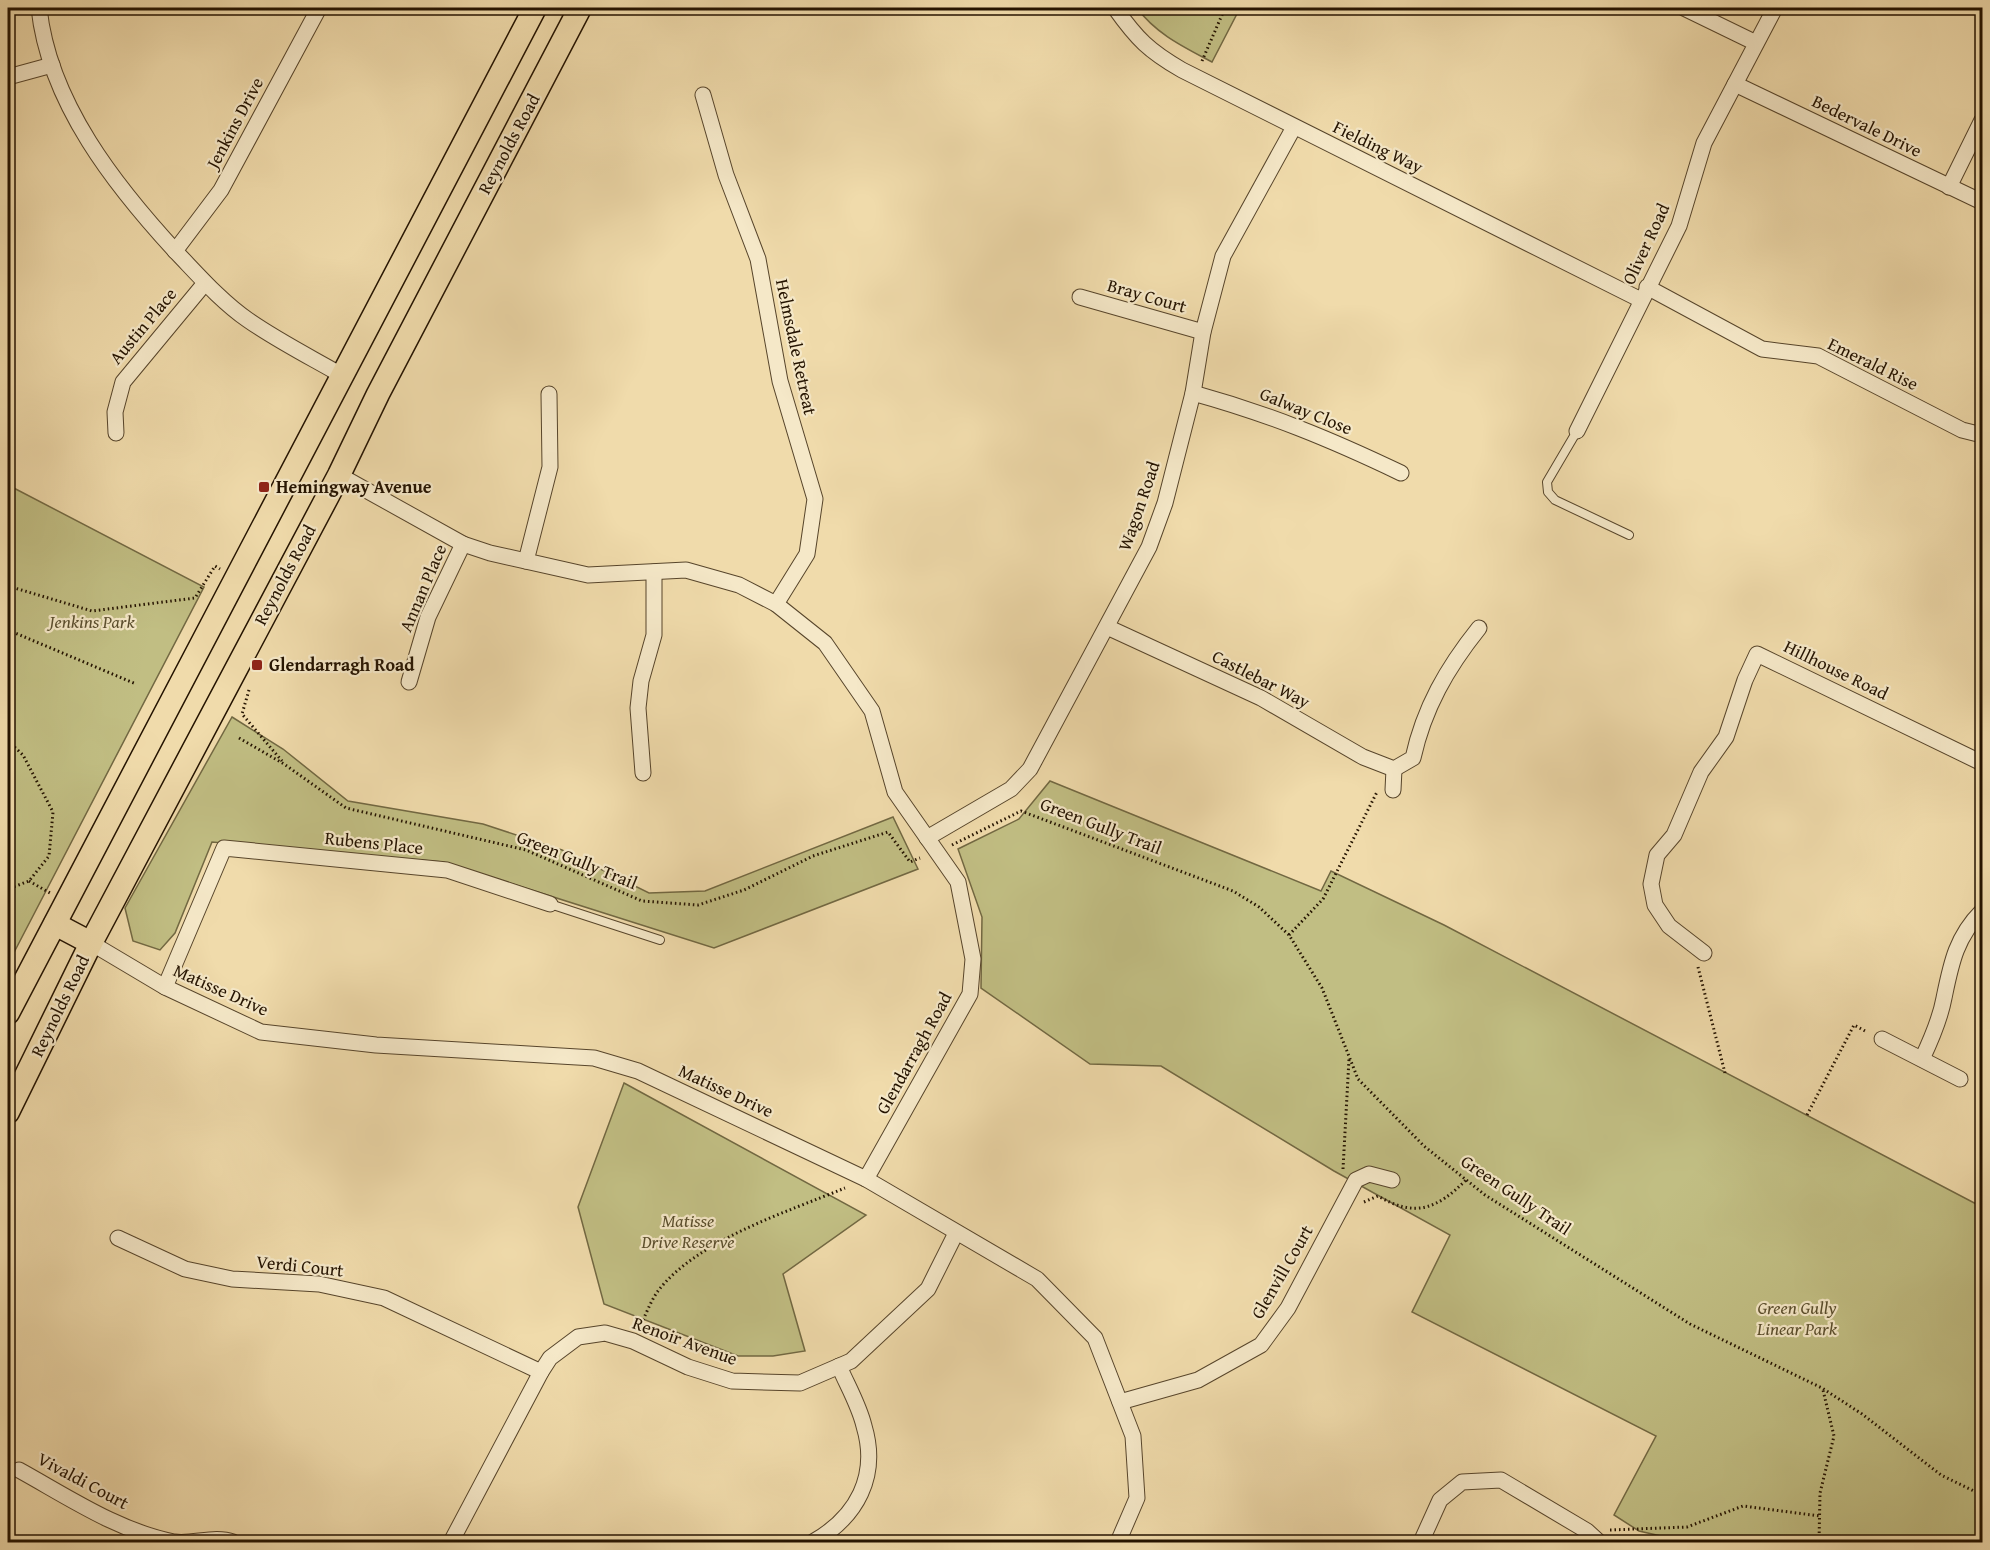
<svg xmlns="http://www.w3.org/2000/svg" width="1990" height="1550" font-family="'Gentium Book Plus',serif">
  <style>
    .green { fill: #c1be83; stroke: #726842; stroke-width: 1.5 }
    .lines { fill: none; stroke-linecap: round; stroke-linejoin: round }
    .service-casing { stroke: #57452b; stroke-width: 10 }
    .minor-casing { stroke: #57452b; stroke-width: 17 }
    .primary-casing { stroke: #241300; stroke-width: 25 }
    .path { stroke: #241300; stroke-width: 3; stroke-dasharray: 1.5 3; stroke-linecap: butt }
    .service { stroke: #f5e8c8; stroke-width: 8 }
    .minor { stroke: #f5e8c8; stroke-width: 15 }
    .primary { stroke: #f0dbab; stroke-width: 22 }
    .poi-dot { fill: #8f2418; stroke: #f5e8c8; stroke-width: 2 }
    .labels { text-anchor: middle; stroke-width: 4.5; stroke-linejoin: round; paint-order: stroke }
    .street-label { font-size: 18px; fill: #241300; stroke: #f5e8c8 }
    .poi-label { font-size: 18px; font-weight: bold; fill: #241300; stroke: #f5e8c8; text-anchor: start }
    .park-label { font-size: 18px; font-style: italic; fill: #5b4f2e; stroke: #f5e8c8 }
  </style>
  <rect width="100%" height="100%" fill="#f0dbab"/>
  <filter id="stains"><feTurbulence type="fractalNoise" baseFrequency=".00333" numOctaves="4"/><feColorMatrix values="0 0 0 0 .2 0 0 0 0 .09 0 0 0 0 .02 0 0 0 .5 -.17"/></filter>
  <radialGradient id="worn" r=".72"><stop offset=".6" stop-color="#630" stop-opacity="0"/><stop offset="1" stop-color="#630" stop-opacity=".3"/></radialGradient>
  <g class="green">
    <path d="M1137,8h103l-28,54c-28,-15 -56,-28 -75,-54z"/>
    <polygon points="8,485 204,587 8,964"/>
    <polygon points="232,717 283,749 348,801 483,824 562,850 649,893 705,891 893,817 918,869 714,948 443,862 212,842 175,933 160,950 133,941 125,908"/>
    <polygon points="1050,781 1321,891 1331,871 1444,925 1982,1207 1982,1542 1687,1542 1639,1531 1614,1515 1656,1436 1412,1312 1450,1235 1334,1171 1161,1066 1090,1064 981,988 982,917 958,849 1019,819"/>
    <polygon points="624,1083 866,1215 783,1274 805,1351 773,1356 738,1356 604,1304 578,1207"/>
  </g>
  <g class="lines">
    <g class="service-casing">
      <g id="service">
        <polyline points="1577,431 1547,482 1548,492 1555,500 1629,535"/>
        <polyline points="550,904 660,940"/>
      </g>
    </g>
    <g class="minor-casing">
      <g id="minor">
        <path d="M39,8c10,95 77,179 139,246 22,23 44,48 70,66 30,21 64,38 95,56"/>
        <path d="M1115,8c22,31 34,43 67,62l459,230"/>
        <polyline points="1684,8 1756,43"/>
        <polyline points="8,77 52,65"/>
        <polyline points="1735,84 1982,202"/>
        <polyline points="703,95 726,175 758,259 780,381 815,499 807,554 776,604"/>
        <polyline points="1949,187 1982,120"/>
        <polyline points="175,251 221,190 319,8"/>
        <polyline points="1647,287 1762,349 1818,356 1962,430 1982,435"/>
        <polyline points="1080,297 1203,332"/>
        <path d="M1193,393c76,21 137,46 208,80"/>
        <polyline points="1577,431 1679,226 1704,143 1775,8"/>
        <polyline points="116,433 115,412 123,382 205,283"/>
        <polyline points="339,475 463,544 490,553 588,575 686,570 739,585 776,604 825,643 872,711 895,792 958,882 973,959 970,994 866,1179"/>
        <polyline points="526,561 550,467 549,394"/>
        <path d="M1107,627l154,71 102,59 31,12 19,-11c11,-50 34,-90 66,-130"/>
        <polyline points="409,682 428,617 463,544"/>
        <polyline points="643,773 638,708 641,681 654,635 654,572"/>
        <polyline points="1393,790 1394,769"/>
        <polyline points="927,838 1011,789 1030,769 1149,547 1165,503 1193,393 1203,332 1223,256 1294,127"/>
        <polyline points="91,943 165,987 261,1032 376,1045 594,1058 638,1071 866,1179 1037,1279 1095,1338 1133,1436 1137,1498 1118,1542"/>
        <polyline points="1704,953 1669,926 1655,905 1651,884 1657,855 1674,835 1701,772 1726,737 1745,680 1757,654 1982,763"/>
        <polyline points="165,987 224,848 447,870 550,904"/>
        <polyline points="1882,1039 1960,1079"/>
        <path d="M1922,1059c9,-19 18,-39 22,-61 7,-34 12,-61 38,-87"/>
        <polyline points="118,1238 185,1269 232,1279 319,1284 384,1298 541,1372"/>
        <polyline points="1120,1402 1198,1380 1261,1345 1288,1308 1356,1180 1369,1174 1392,1180"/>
        <path d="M19,1470c49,27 99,61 155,72 19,3 40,-7 59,0"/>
        <polyline points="451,1542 541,1372 550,1358 578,1337 605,1333 633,1341 688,1367 732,1381 800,1383 851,1361 928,1289 956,1233"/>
        <path d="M813,1542c44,-25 66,-66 51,-116 -5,-21 -17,-41 -25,-60"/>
        <polyline points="1421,1542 1440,1500 1462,1482 1501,1480 1587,1531 1599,1542"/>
      </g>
    </g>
    <g class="primary-casing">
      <g id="primary">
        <polyline points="55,924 91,943"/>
        <polyline points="8,1013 535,8"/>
        <polyline points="8,1112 91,943 339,475 378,394 580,8"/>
      </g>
    </g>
    <g class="path">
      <polyline points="1202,61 1225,8"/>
      <polyline points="8,586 92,611 195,598 215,566 220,569"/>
      <polyline points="8,630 136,684"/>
      <polyline points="249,690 242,714 282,761"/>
      <polyline points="239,738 284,764 346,808 526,850 642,901 698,905 744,890 813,856 888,832 910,862 920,858"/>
      <polyline points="8,741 23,755 53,812 49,856 29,881 8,889"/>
      <polyline points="952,845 1021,811 1233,891 1259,907 1289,935 1322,988 1358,1079 1424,1146 1485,1195 1690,1324 1822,1388 1862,1414 1941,1475 1982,1495"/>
      <polyline points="29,881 50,893"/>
      <polyline points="1289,935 1323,899 1377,792"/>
      <polyline points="1698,967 1725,1073"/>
      <polyline points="1807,1115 1854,1025 1867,1032"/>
      <polyline points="1343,1169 1349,1059"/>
      <path d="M1364,1202l14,-6c37,22 59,13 88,-16"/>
      <path d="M639,1328c6,-11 11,-26 19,-37 39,-51 129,-79 187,-103"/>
      <polyline points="1610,1530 1687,1527 1743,1506 1820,1516"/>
      <polyline points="1819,1542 1820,1493 1834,1436 1823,1390"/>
    </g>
    <use href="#service" class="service"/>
    <use href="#minor" class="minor"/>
    <use href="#primary" class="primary"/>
  </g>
  <g class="poi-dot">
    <rect x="258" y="481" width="12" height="12" rx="3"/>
    <rect x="251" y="659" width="12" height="12" rx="3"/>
  </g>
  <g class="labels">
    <g class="street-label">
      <text transform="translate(235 123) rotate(-62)" y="6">Jenkins Drive</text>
      <text transform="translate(1867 126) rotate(26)" y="6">Bedervale Drive</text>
      <text transform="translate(509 144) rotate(-62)" y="6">Reynolds Road</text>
      <text transform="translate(1378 147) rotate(26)" y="6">Fielding Way</text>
      <text transform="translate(1646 244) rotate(-65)" y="6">Oliver Road</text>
      <text transform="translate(1147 296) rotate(16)" y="6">Bray Court</text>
      <text transform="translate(143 326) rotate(-50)" y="6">Austin Place</text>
      <text transform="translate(796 347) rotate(78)" y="6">Helmsdale Retreat</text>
      <text transform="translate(1873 364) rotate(26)" y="6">Emerald Rise</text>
      <text transform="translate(1306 411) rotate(22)" y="6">Galway Close</text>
      <text transform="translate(1139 506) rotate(-71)" y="6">Wagon Road</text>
      <text transform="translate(285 575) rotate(-62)" y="6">Reynolds Road</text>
      <text transform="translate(423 588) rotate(-67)" y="6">Annan Place</text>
      <text transform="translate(1836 670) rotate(26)" y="6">Hillhouse Road</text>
      <text transform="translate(1261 679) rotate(27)" y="6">Castlebar Way</text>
      <text transform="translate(1101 826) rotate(21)" y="6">Green Gully Trail</text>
      <text transform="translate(374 843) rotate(6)" y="6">Rubens Place</text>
      <text transform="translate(577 860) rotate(22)" y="6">Green Gully Trail</text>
      <text transform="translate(221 990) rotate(24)" y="6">Matisse Drive</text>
      <text transform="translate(60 1006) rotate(-64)" y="6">Reynolds Road</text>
      <text transform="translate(914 1053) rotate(-61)" y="6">Glendarragh Road</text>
      <text transform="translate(726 1091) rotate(25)" y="6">Matisse Drive</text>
      <text transform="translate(1516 1195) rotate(34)" y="6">Green Gully Trail</text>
      <text transform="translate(300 1266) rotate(6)" y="6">Verdi Court</text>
      <text transform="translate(1282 1272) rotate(-60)" y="6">Glenvill Court</text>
      <text transform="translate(685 1341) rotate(20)" y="6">Renoir Avenue</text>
      <text transform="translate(83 1481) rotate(28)" y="6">Vivaldi Court</text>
    </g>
    <g class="poi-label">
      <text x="276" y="493">Hemingway Avenue</text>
      <text x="269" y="671">Glendarragh Road</text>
    </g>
    <g class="park-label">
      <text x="92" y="628">Jenkins Park</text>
      <text x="688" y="1227">Matisse<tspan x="688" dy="21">Drive Reserve</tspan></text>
      <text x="1797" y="1314">Green Gully<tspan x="1797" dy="21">Linear Park</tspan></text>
    </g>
  </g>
  <rect width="1990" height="1550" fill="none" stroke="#f0dbab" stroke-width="30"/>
  <rect x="9" y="9" width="1972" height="1532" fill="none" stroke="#241300" stroke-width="3"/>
  <rect x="15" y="15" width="1960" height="1520" fill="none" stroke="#241300" stroke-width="1.5"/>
  <rect width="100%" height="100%" filter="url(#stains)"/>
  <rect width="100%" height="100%" fill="url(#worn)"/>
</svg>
